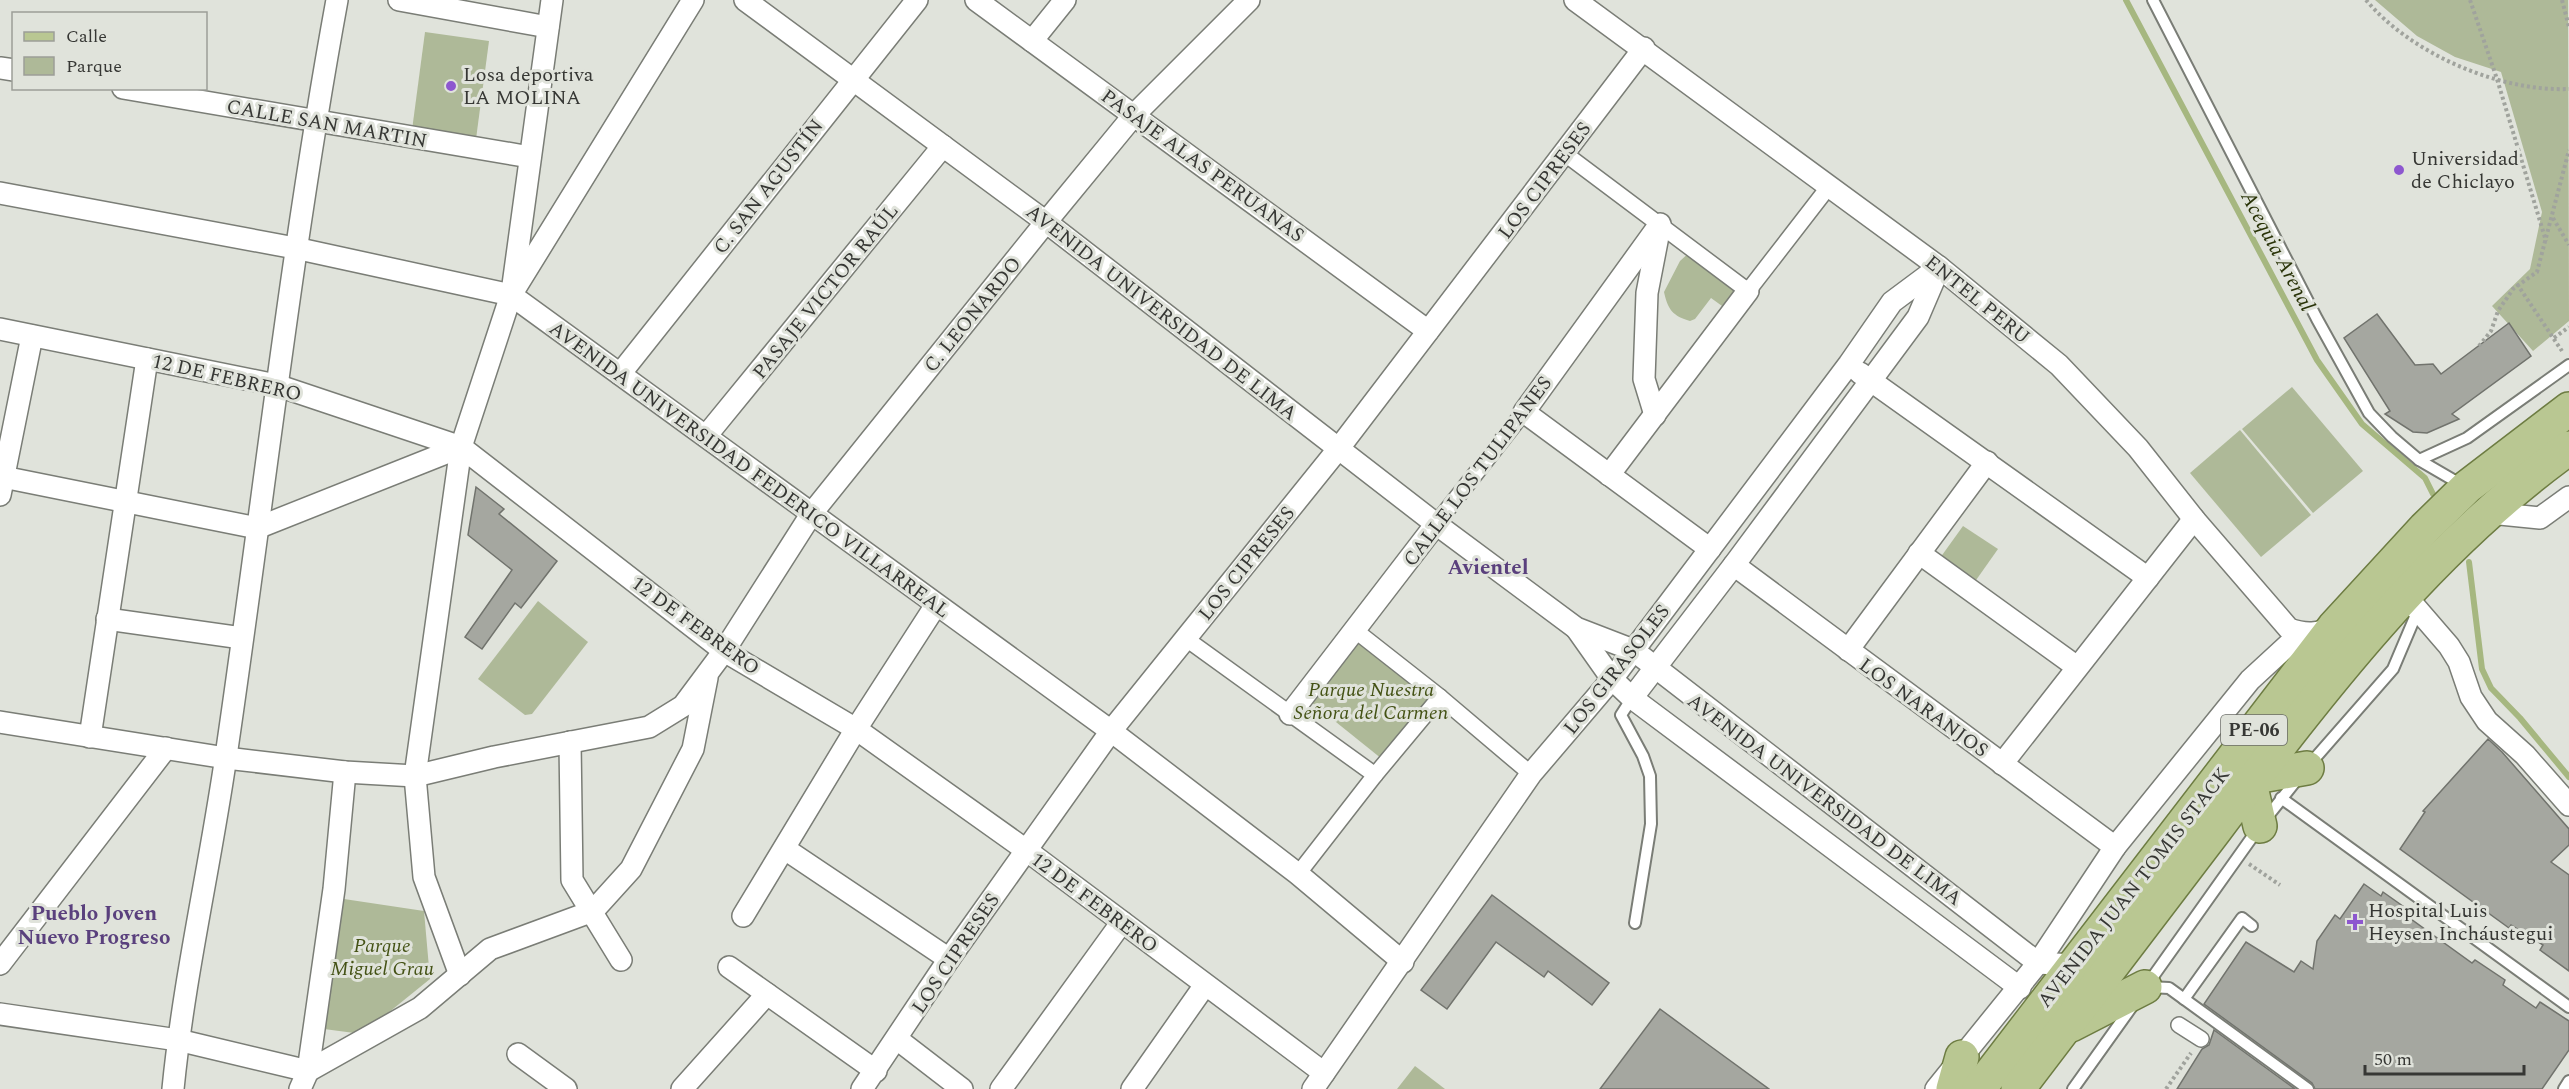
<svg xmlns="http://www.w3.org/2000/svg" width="2569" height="1089" font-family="Spectral,serif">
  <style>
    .green { fill: #aeb998 }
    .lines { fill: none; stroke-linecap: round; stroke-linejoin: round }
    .stream { stroke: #a6b780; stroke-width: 6 }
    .building { fill: #a5a7a0; stroke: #71736d; stroke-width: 1.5 }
    .service-casing { stroke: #7a7d76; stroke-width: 14 }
    .pedestrian-casing { stroke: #7a7d76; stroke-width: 18 }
    .minor-casing { stroke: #7a7d76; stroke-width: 24 }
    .primary-casing { stroke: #6d7c42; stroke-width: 36 }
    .path { stroke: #a0a39d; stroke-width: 4; stroke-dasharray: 3 3; stroke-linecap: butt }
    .service { stroke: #fff; stroke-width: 10 }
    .pedestrian { stroke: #fff; stroke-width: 15 }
    .minor { stroke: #fff; stroke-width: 21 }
    .primary { stroke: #b9c792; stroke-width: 33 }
    .poi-dot { fill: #8d57cf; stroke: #e0e3db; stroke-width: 2 }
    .labels { text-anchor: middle; stroke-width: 6; stroke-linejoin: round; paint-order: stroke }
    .shield { fill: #e0e3db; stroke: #696b66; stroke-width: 1.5 }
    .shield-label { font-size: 18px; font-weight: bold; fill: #363734 }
    .poi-label { font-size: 20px; fill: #363734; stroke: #e0e3db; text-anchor: start }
    .street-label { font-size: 20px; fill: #363734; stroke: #e0e3db }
    .park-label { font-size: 20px; font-style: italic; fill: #445215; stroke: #e0e3db }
    .water-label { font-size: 21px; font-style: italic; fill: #293308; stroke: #e0e3db }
    .neighbourhood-label { font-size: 21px; font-weight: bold; fill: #5a407d; stroke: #e0e3db }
  </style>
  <rect width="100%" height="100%" fill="#e0e3db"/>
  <g class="green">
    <polygon points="2375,0 2568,0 2569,321 2533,351 2492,306 2530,269 2542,212 2501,72 2455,57 2417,36"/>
    <polygon points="425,32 489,41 476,139 412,130"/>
    <path d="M1691,251l54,41 -16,19 -18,-13 -16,21 -5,2c-17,-5 -22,-11 -26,-29l16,-31z"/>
    <polygon points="2292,387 2363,471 2313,513 2242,429"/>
    <polygon points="2240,430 2311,515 2261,557 2190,473"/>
    <polygon points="1963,526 1998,549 1974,583 1940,558"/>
    <polygon points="538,601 588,642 532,714 525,715 478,679"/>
    <polygon points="1359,642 1430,698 1382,759 1311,702"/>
    <polygon points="344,899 424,911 430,979 362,1034 324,1029"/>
    <polygon points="1415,1066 1445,1089 1397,1089"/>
  </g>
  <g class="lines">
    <g class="stream">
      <polyline points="2126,0 2317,360 2362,424 2425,478 2433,494"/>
      <polyline points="2469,562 2482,669 2491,688 2520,718 2569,777"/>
    </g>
  </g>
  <g class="building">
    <polygon points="2377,314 2415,365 2433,364 2441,374 2509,323 2531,356 2452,414 2459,419 2427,433 2413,432 2385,414 2390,411 2344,338"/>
    <polygon points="476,487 504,509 499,514 557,561 521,608 515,603 482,649 465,637 512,570 468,535"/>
    <polygon points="2488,739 2502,752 2569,829 2569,845 2551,862 2569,875 2569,971 2540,950 2543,945 2511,925 2509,928 2400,849 2425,812 2423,811"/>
    <polygon points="2364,884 2381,896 2383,892 2414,914 2411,919 2472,963 2475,960 2505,980 2503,985 2536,1008 2540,1002 2569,1021 2569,1050 2542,1089 2315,1089 2312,1083 2204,1004 2246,942 2294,972 2301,961 2313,969 2317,941 2335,915 2340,919"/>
    <polygon points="1492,895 1609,983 1592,1005 1548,971 1544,977 1496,942 1447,1009 1421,990"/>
    <polygon points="1660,1009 1706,1043 1769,1089 1600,1089"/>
    <polygon points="2214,1030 2295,1089 2177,1089 2202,1049 2209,1045"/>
  </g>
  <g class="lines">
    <g class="service-casing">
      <g id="service">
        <polyline points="2153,0 2317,319 2369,413 2392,437 2419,460 2462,485"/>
        <polyline points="2419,460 2467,438 2569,365"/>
        <polyline points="1632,698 1621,715 1643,756 1650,776 1651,824 1635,923"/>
        <polyline points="2309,765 2393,669 2418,610"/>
        <polyline points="2281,798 2569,1007"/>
        <polyline points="2147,985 2260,826 2299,777"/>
        <polyline points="2149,987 2169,988 2308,1089"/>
        <polyline points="2184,999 2242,918 2252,926"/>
        <polyline points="2073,1089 2133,1005"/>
        <polyline points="2564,1089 2569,1081"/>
      </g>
    </g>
    <g class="pedestrian-casing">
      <g id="pedestrian">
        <polyline points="1564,153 1748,291 1830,185"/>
        <polyline points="1436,524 1524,412"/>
        <polyline points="1356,631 1440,697 1531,774"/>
        <polyline points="1185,638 1375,775"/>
        <polyline points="1298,874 1375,775 1440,697"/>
        <polyline points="2179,1025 2201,1039"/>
      </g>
    </g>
    <g class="minor-casing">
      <g id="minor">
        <polyline points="399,0 548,27"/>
        <polyline points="745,0 1046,222 1436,524 1576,628 1633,650 2038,963 2073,965"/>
        <polyline points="976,0 1428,331"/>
        <path d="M1575,0l364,267 120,98 79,83 56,71 95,110c17,6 29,5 45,-2"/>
        <polyline points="1032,41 1065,0"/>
        <polyline points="0,68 14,70"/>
        <polyline points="123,88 530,157"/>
        <polyline points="0,193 295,248 511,295 1111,731 1298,874 1403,962"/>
        <polyline points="1660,224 1524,412 1710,549"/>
        <polyline points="513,285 552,0"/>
        <polyline points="0,329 276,385 461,447 724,651 856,729 1026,850 1324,1073"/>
        <polyline points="1860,373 2148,578"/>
        <polyline points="620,374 917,0"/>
        <polyline points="1655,415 1644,379 1647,293 1659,231"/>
        <polyline points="706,436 943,146"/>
        <polyline points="1609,475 1748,291"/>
        <polyline points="3,477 257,528 461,447"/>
        <polyline points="0,495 32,336"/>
        <polyline points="2490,513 2540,518 2569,497"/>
        <polyline points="1919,553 2077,667"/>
        <polyline points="1734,565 2115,847"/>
        <polyline points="2405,595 2449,646 2459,662 2471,697 2487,721 2525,755 2569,805"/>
        <polyline points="107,619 242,638"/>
        <polyline points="1576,628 1612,679 1632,698 2020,988"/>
        <polyline points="1848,650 1987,462"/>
        <polyline points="1632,698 1734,565 1918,317 1939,268"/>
        <polyline points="1290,714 1436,524"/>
        <polyline points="0,722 226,758 345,772 415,776 494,757 649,727 683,706 724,651 812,513 1046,222 1134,115 1249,0"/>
        <polyline points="90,737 147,359"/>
        <polyline points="570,742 572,880 621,960"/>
        <polyline points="2002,764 2194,519"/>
        <polyline points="785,849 949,959"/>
        <polyline points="743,916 856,729 936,605"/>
        <polyline points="0,964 166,748"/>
        <polyline points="729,967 876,1071"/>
        <polyline points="460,975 424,877 415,776 461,447 511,295 693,0"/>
        <polyline points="0,1014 178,1040 308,1071 420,1008 490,949 593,911 631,869 693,749 707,678"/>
        <polyline points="897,1039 962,1089"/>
        <polyline points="518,1054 566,1089"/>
        <path d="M173,1089c11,-112 37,-222 53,-333 37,-252 65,-505 111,-756"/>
        <polyline points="300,1089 308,1071 334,889 345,772"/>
        <polyline points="682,1089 767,994"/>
        <polyline points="862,1089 949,959 1111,731 1339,448 1644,48"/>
        <polyline points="1001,1089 1122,922"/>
        <polyline points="1132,1089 1205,985"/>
        <polyline points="1313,1089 1531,774 1612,679 1849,364 1892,302 1939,267"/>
        <polyline points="1936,1089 2038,963 2115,847 2250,680 2301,633"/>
      </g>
    </g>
    <g class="primary-casing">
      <g id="primary">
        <polyline points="2255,777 2307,768"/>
        <polyline points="2250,783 2260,826"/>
        <polyline points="2071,1025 2145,987"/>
        <polyline points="1953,1089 1962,1057"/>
        <polyline points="1979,1089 2334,627 2425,528 2467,487 2569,409"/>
        <path d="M2018,1089c66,-87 132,-173 198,-260 104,-138 211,-279 353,-381"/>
      </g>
    </g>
    <g class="path">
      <path d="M2366,0c44,53 133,92 203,89"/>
      <polyline points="2470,0 2497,79 2546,241"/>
      <polyline points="2562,0 2569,27"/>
      <polyline points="2553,218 2569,245"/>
      <polyline points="2517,284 2562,351"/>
      <polyline points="2554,338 2569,327"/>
      <polyline points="2479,346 2491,331 2498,311 2513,289 2537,272 2569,150"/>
      <polyline points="2249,864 2280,885"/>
      <polyline points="2166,1089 2191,1053"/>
    </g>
    <use href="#service" class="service"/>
    <use href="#pedestrian" class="pedestrian"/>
    <use href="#minor" class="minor"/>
    <use href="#primary" class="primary"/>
  </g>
  <g class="poi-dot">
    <circle cx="451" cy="86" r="6"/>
    <circle cx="2399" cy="170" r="6"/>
    <path d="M2352 913h6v6h6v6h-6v6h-6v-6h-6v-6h6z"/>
  </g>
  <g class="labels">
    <rect class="shield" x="2221" y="715" width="66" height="30" rx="4.5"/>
    <g class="shield-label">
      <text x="2254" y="736">PE-06</text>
    </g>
    <g class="poi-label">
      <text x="463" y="81">Losa deportiva<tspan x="463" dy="23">LA MOLINA</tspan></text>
      <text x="2411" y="165">Universidad<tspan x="2411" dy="23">de Chiclayo</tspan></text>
      <text x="2368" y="917">Hospital Luis<tspan x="2368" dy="23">Heysen Incháustegui</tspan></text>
    </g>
    <g class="street-label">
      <text transform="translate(327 123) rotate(10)" y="7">CALLE SAN MARTIN</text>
      <text transform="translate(1203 165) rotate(36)" y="7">PASAJE ALAS PERUANAS</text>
      <text transform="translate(1544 180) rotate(-53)" y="7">LOS CIPRESES</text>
      <text transform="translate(768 186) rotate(-52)" y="7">C. SAN AGUSTÍN</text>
      <text transform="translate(825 291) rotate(-51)" y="7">PASAJE VICTOR RAÚL</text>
      <text transform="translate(1978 299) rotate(39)" y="7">ENTEL PERU</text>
      <text transform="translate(1162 312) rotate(38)" y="7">AVENIDA UNIVERSIDAD DE LIMA</text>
      <text transform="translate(972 314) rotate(-51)" y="7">C. LEONARDO</text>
      <text transform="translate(227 377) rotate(13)" y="7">12 DE FEBRERO</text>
      <text transform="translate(750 469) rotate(36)" y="7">AVENIDA UNIVERSIDAD FEDERICO VILLARREAL</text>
      <text transform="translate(1477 471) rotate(-53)" y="7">CALLE LOS TULIPANES</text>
      <text transform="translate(1246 563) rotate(-51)" y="7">LOS CIPRESES</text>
      <text transform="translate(696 625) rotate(36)" y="7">12 DE FEBRERO</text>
      <text transform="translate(1616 669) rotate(-52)" y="7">LOS GIRASOLES</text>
      <text transform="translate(1924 707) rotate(36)" y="7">LOS NARANJOS</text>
      <text transform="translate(1825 799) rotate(37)" y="7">AVENIDA UNIVERSIDAD DE LIMA</text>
      <text transform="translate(2133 887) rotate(-52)" y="7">AVENIDA JUAN TOMIS STACK</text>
      <text transform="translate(1095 902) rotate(37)" y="7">12 DE FEBRERO</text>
      <text transform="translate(955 953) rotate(-56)" y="7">LOS CIPRESES</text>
    </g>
    <g class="park-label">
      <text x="1371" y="696">Parque Nuestra<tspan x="1371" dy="23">Señora del Carmen</tspan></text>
      <text x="382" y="952">Parque<tspan x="382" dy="23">Miguel Grau</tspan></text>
    </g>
    <g class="water-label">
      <text transform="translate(2278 251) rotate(62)" y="7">Acequia Arenal</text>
    </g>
    <g class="neighbourhood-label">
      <text x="1488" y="574">Avientel</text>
      <text x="94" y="920">Pueblo Joven<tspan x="94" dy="24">Nuevo Progreso</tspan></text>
    </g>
  </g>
  <rect x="12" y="12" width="195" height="78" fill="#e0e3db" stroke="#9c9e98" stroke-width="1.5"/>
  <rect x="24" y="32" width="30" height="9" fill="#b9c792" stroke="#9c9e98" stroke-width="1.5"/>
  <text x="66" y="42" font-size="18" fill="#363734">Calle</text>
  <rect x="24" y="57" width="30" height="18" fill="#aeb998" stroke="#9c9e98" stroke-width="1.5"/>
  <text x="66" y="72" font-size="18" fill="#363734">Parque</text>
  <path d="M2365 1065v9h159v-9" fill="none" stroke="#363734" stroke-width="3"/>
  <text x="2374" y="1065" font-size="18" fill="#363734" stroke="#e0e3db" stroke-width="4.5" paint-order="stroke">50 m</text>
</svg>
